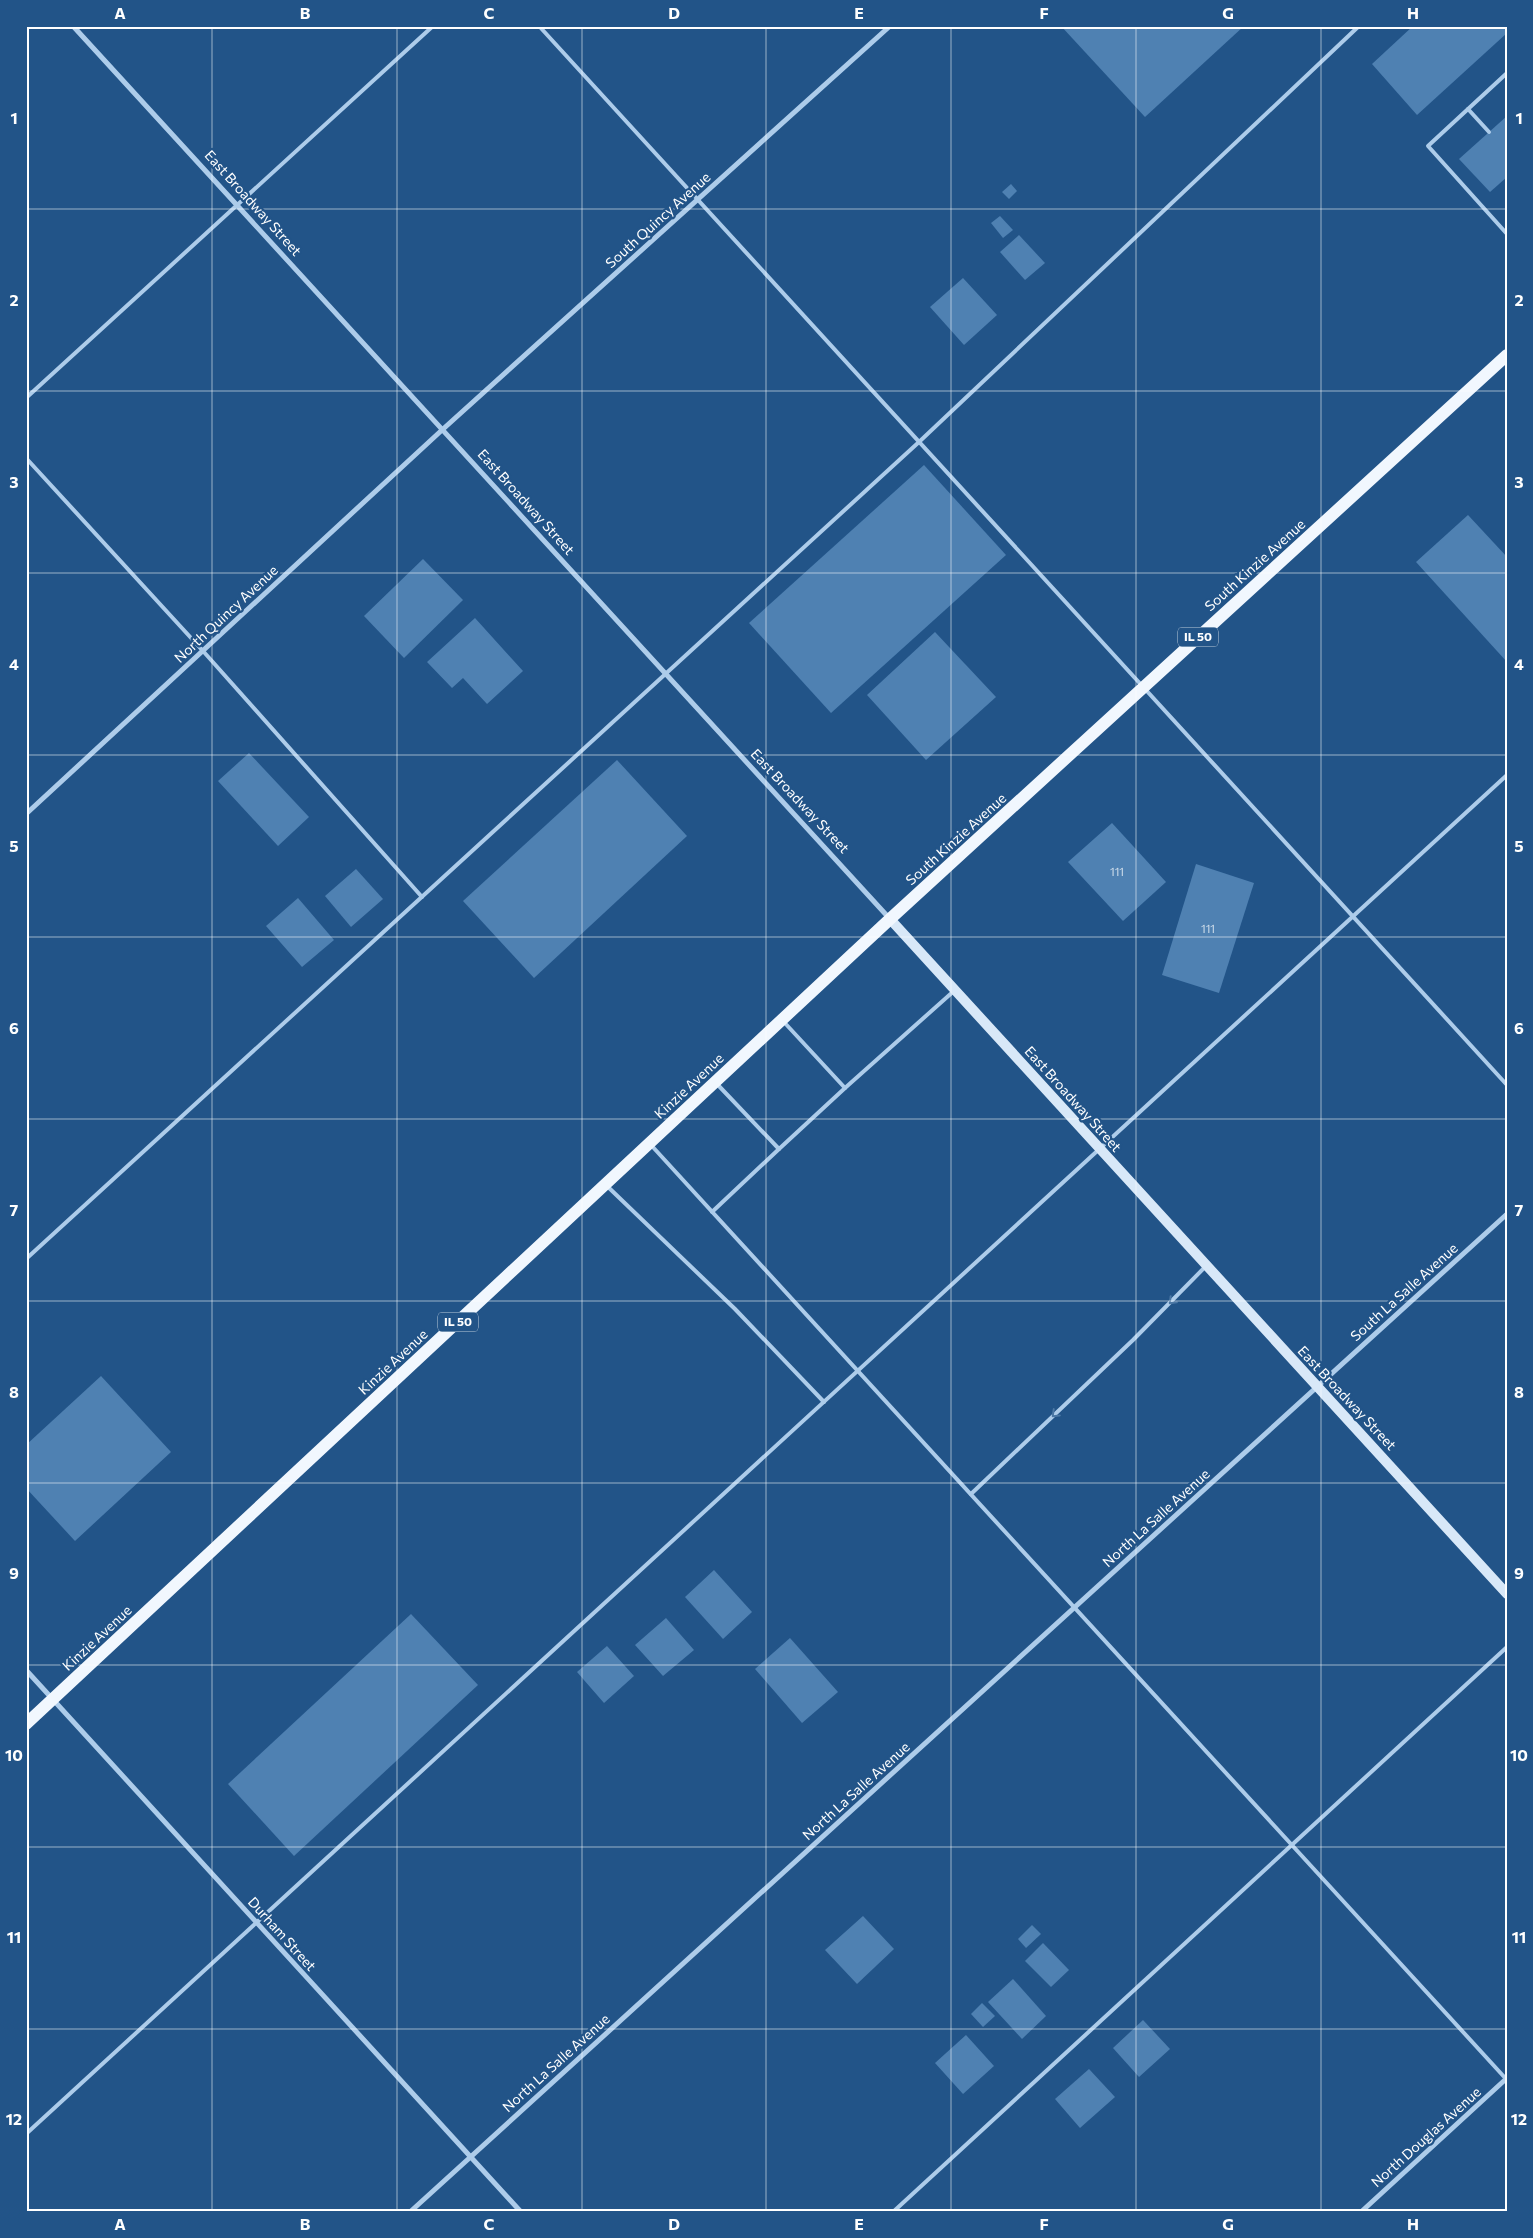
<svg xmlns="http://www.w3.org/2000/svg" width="1533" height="2238" font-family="Commissioner,sans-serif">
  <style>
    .building { fill: #4f81b2 }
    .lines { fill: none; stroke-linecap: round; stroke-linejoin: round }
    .lane { stroke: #adccea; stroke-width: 4 }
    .street { stroke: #adccea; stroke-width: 5 }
    .secondary { stroke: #d8e8f8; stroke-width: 10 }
    .primary { stroke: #f1f7fe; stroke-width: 12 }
    .oneway { stroke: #4c78a5 }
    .grid { fill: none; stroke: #fff; stroke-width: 1; stroke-opacity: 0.55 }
    .labels { text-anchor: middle; stroke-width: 4.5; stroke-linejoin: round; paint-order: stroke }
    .number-label { font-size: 11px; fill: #d3e0ec }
    .shield { fill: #225488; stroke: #bdccdb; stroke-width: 1 }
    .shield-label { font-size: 12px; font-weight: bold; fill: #fff }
    .street-label { font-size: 14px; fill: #fff; stroke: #225488 }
    .neatline { fill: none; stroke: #fff; stroke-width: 2 }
    .grid-label { font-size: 16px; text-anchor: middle; font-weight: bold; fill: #fff }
  </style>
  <rect width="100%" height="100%" fill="#225488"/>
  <g class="building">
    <polygon points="1061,26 1244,26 1145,117"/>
    <polygon points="1413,26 1507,26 1507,33 1417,115 1372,64"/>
    <polygon points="1507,116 1507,177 1490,192 1459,159"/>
    <polygon points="1011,184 1017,191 1009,199 1002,192"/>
    <polygon points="1000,216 1013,230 1003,238 991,223"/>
    <polygon points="1019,235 1045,263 1025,280 1000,252"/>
    <polygon points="963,278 997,315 964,345 930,307"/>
    <polygon points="924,465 1006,555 831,713 749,623"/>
    <polygon points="1468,515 1507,557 1507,662 1416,562"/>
    <polygon points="423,559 463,600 404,658 364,616"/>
    <polygon points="475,618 523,671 487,704 463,678 452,688 427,662"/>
    <polygon points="935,632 996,697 926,760 867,695"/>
    <polygon points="249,753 309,817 278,846 218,781"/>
    <polygon points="617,760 687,836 534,978 463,901"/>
    <polygon points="1112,823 1166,882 1123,921 1068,862"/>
    <polygon points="1196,864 1254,883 1219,993 1162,975"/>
    <polygon points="356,869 383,899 351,927 325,896"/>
    <polygon points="298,898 334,940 302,967 266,926"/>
    <polygon points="101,1376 171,1452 75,1541 26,1488 26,1445"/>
    <polygon points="714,1570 752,1612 723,1639 685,1597"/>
    <polygon points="411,1614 478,1685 294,1856 228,1784"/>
    <polygon points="666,1618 694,1650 663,1676 635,1645"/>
    <polygon points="790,1638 838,1692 802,1723 755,1669"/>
    <polygon points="607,1646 634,1676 604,1703 577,1672"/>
    <polygon points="863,1916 894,1949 857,1984 825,1950"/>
    <polygon points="1032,1925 1041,1934 1026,1948 1018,1939"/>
    <polygon points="1043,1943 1069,1970 1051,1987 1025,1961"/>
    <polygon points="1013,1979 1046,2016 1022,2039 988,2002"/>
    <polygon points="982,2003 995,2016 983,2027 971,2014"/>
    <polygon points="1143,2020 1170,2049 1139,2077 1113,2048"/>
    <polygon points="966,2035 994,2066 963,2094 935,2063"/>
    <polygon points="1089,2069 1115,2097 1080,2128 1055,2099"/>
  </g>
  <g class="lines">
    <g class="lane">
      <polyline points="539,26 1507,1085"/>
      <polyline points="1507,73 1428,146 1507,234"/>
      <polyline points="1468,109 1489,132"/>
      <polyline points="26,398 433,26"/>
      <polyline points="26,458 203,651 422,897"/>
      <polyline points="783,1021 845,1088 955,990"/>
      <polyline points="717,1084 779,1149 845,1088"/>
      <polyline points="651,1145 1507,2080"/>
      <polyline points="607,1186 735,1309 824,1402"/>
      <polyline points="712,1212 779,1149"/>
      <polyline points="26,1259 919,442 1359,26"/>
      <polyline points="971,1494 1133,1340 1206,1266"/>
      <polyline points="26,2134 1507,775"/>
      <polyline points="893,2212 1507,1647"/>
    </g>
    <g class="street">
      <polyline points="73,26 890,919"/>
      <polyline points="26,814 442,430 890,26"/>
      <polyline points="26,1670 521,2212"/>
      <polyline points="410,2212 1507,1214"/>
      <polyline points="1361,2212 1507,2078"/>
    </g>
    <polyline class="secondary" points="890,919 1507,1594"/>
    <polyline class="primary" points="26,1724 890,919 1507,355"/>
  </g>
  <defs><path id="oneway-chevron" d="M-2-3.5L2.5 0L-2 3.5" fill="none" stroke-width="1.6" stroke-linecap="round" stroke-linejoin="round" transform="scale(1.25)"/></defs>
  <g class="oneway">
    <use href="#oneway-chevron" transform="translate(1172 1301) rotate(135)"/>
    <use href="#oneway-chevron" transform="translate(1055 1414) rotate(136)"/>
  </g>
  <path class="grid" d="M212,26v2186M397,26v2186M582,26v2186M766,26v2186M951,26v2186M1136,26v2186M1321,26v2186M26,209h1481M26,391h1481M26,573h1481M26,755h1481M26,937h1481M26,1119h1481M26,1301h1481M26,1483h1481M26,1665h1481M26,1847h1481M26,2029h1481"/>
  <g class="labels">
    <g class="number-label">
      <text x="1117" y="876">111</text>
      <text x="1208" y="933">111</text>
    </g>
    <g class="shield">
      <rect x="1178" y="627.5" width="40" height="19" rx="4"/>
      <rect x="438" y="1312.5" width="40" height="19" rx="4"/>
    </g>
    <g class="shield-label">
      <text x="1198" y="641">IL 50</text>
      <text x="458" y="1326">IL 50</text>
    </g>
    <g class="street-label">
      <text transform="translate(253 203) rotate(48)" y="5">East Broadway Street</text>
      <text transform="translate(658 220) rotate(-42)" y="5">South Quincy Avenue</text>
      <text transform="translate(526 502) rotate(48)" y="5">East Broadway Street</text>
      <text transform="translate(1255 565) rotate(-42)" y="5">South Kinzie Avenue</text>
      <text transform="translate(226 614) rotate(-43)" y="5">North Quincy Avenue</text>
      <text transform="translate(800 801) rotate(47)" y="5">East Broadway Street</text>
      <text transform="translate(956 839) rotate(-42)" y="5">South Kinzie Avenue</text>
      <text transform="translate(689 1086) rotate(-43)" y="5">Kinzie Avenue</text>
      <text transform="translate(1073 1099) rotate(48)" y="5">East Broadway Street</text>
      <text transform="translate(1404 1292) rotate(-42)" y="5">South La Salle Avenue</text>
      <text transform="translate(393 1362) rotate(-43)" y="5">Kinzie Avenue</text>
      <text transform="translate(1347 1398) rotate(47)" y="5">East Broadway Street</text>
      <text transform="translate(1156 1518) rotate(-42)" y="5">North La Salle Avenue</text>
      <text transform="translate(97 1638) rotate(-43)" y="5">Kinzie Avenue</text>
      <text transform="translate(856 1791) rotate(-42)" y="5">North La Salle Avenue</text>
      <text transform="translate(282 1934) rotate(48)" y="5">Durham Street</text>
      <text transform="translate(556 2063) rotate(-42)" y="5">North La Salle Avenue</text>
      <text transform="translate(1426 2137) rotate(-42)" y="5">North Douglas Avenue</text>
    </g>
  </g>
  <rect width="1533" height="2238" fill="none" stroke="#225488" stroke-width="55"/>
  <rect x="28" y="28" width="1478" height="2182" class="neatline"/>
  <g class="grid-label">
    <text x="120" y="19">A</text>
    <text x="305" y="19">B</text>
    <text x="489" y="19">C</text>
    <text x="674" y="19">D</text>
    <text x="859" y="19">E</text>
    <text x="1044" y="19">F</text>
    <text x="1228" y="19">G</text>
    <text x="1413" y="19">H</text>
    <text x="14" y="124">1</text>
    <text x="1519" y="124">1</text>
    <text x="14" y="306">2</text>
    <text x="1519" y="306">2</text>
    <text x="14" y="488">3</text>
    <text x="1519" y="488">3</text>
    <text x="14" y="670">4</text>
    <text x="1519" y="670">4</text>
    <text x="14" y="852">5</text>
    <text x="1519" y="852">5</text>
    <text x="14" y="1034">6</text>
    <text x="1519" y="1034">6</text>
    <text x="14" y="1216">7</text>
    <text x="1519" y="1216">7</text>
    <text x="14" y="1398">8</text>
    <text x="1519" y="1398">8</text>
    <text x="14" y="1579">9</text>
    <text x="1519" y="1579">9</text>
    <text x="14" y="1761">10</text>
    <text x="1519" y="1761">10</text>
    <text x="14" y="1943">11</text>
    <text x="1519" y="1943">11</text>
    <text x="14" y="2125">12</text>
    <text x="1519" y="2125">12</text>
    <text x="120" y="2230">A</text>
    <text x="305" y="2230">B</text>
    <text x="489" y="2230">C</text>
    <text x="674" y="2230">D</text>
    <text x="859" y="2230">E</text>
    <text x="1044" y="2230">F</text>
    <text x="1228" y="2230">G</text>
    <text x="1413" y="2230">H</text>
  </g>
</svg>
